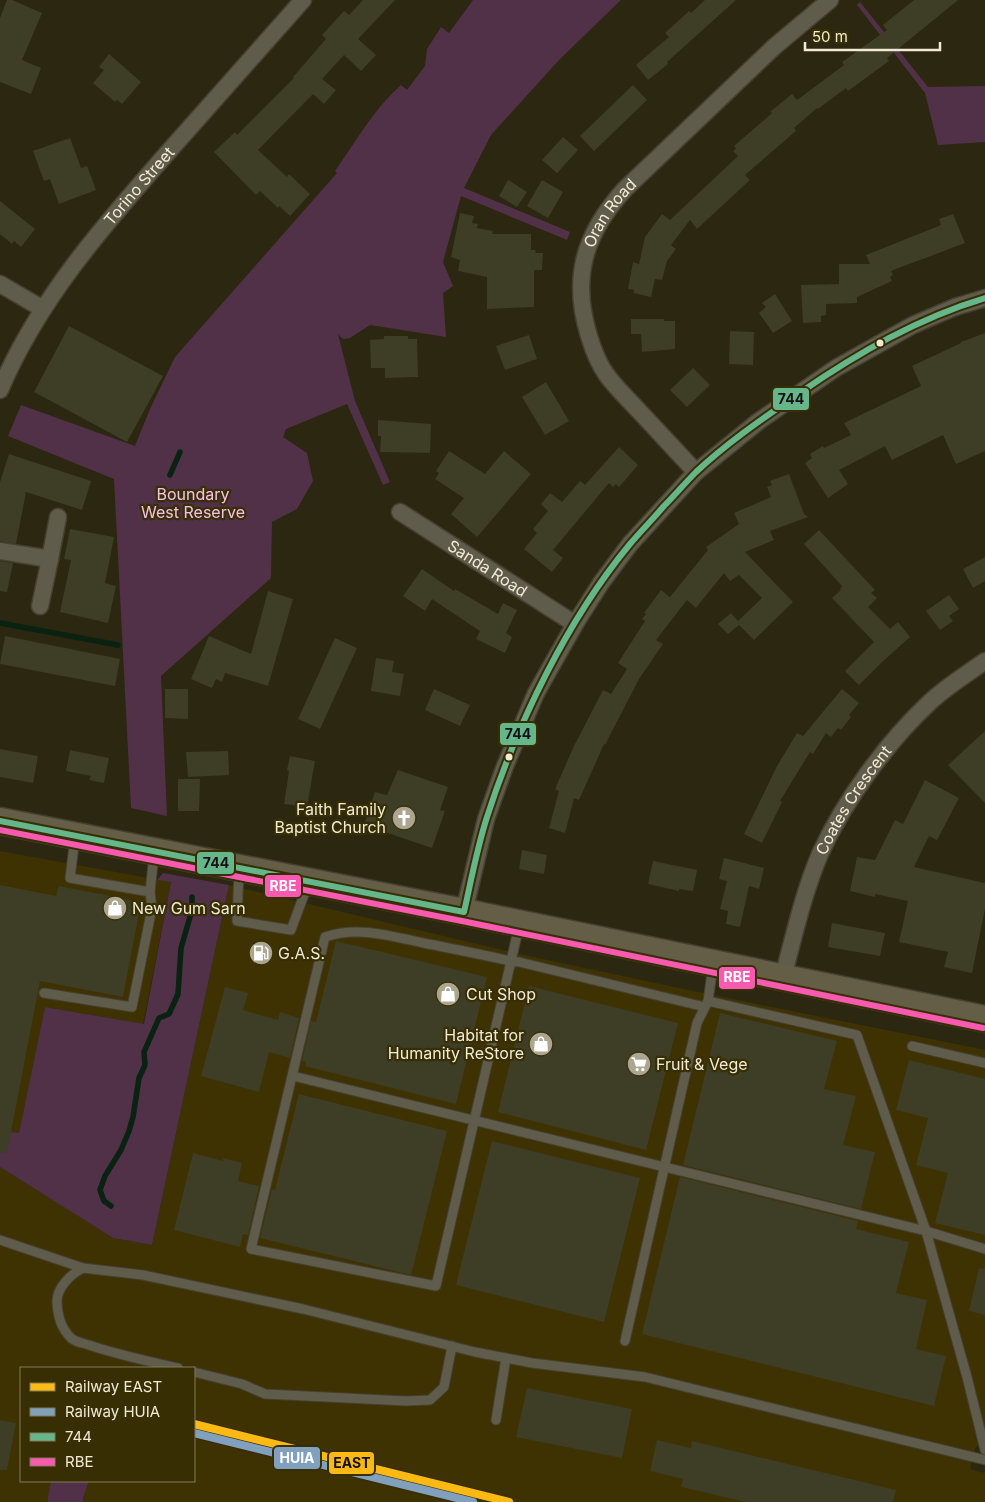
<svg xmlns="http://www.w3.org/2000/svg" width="985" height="1502" font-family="Inter,sans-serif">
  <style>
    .built { fill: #3e3202 }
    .green { fill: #503147 }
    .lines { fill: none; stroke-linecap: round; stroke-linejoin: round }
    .stream { stroke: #0a2211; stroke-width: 5.5 }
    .building { fill: #3e3d25 }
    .lane-casing { stroke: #454031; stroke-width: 11 }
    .street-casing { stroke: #454031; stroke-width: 19 }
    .primary-casing { stroke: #454031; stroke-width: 29 }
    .lane { stroke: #5f5c4c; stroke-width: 9 }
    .street { stroke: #5f5c4c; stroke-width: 16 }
    .primary { stroke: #645e46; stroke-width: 26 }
    .bus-1-casing { stroke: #382e04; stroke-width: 10 }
    .bus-2-casing { stroke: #382e04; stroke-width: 10 }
    .bus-1 { stroke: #66b68b; stroke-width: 6 }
    .bus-2 { stroke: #f75aaf; stroke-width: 6 }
    .rail-1-casing { stroke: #382e04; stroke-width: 11 }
    .rail-2-casing { stroke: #382e04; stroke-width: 11 }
    .rail-1 { stroke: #fdb913; stroke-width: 8 }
    .rail-2 { stroke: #81a0be; stroke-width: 8 }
    .bus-dot { fill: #f1ebd6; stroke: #382e04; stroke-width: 2 }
    .labels { text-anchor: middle; stroke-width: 4.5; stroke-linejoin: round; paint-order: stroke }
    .street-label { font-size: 16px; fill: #f1ebd6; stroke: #382e04 }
    .park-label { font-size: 16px; fill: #f7c0eb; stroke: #382e04 }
    .poi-label { font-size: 16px; fill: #f1ebd6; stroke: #382e04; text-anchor: start }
    .line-badge { stroke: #382e04; stroke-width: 2 }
    .badge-label { font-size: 14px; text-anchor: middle; font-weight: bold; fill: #fff }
    .pale-badge-label { font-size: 14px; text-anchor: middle; font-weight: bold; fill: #111 }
  </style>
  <rect width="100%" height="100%" fill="#2c2710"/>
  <g class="built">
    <polygon points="0,851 171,882 143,1024 45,1007 19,1134 0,1131"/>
    <polygon points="229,885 524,955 693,991 985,1050 985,1448 976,1446 970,1469 985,1473 985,1502 83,1502 83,1498 89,1481 194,1481 194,1368 21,1368 21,1481 51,1481 47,1502 0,1502 0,1167 113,1238 152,1245"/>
  </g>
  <g class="green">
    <path d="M473,0h148l-61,59 -69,76 -27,53 106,44 -3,8 -106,-44 -18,66 10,24 -10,7 3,44 -76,-12 -20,13 -7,1 -5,-5 17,67 35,81 -7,3 -36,-81 -61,25 -3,8 24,16 6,28 -16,28 -25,13 -1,56 -110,98 6,140 -36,-8 -17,-329 -106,-43 13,-31 114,41 15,-37 25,-52 162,-184 -2,-2c21,-30 39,-62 66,-86l6,5 18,-24 2,-17 14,-22 8,6z"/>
    <polygon points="860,2 928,87 985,86 985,142 938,145 925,93 857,5"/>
    <polygon points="163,873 229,885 152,1245 113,1238 0,1167 0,1131 19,1133 45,1007 144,1024 171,882 157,880"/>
    <polygon points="51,1481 89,1481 83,1498 83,1502 47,1502"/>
  </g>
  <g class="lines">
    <g class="stream">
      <polyline points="170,475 180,452"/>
      <polyline points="0,623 118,645"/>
      <polyline points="111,1206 104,1201 100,1190 105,1176 121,1150 129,1131 133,1117 139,1078 145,1065 144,1052 159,1018 169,1014 178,994 181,948 192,910 192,897"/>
    </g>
  </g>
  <g class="building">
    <polygon points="7,0 12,0 42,13 22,60 41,68 31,94 0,82 0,18"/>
    <polygon points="363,0 395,0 358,39 376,55 361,71 344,55 322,79 336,90 324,104 313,94 258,150 287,177 289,174 310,194 290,216 279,206 278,208 260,191 256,195 214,152 235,132 237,135 294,78 293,77 326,39 322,35 344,11 349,15"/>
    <polygon points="705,0 736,0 667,62 668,64 648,80 636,65 669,37 665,33 689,11 691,13"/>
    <polygon points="914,0 958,0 887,58 889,61 848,91 846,88 818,109 817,108 794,128 796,131 745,175 750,180 697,229 690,220 671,245 676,249 667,261 662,280 655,279 651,297 634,293 634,290 628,289 633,262 639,264 645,237 662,214 670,220 738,156 733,151 736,148 734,146 772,113 770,112 792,94 797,100 844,65 842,62 887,30 883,25"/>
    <polygon points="109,54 141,82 122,104 117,100 115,102 93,83 104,70 99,67"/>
    <polygon points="633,85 647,100 594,151 580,136"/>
    <polygon points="563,137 578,150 557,173 542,160"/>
    <polygon points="70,138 81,168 87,166 96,190 59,204 50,179 44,181 33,151"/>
    <polygon points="508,180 527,192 517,207 499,196"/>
    <polygon points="542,180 563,192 548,218 527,206"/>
    <polygon points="0,201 35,229 21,247 14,241 12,244 0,234"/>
    <polygon points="460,213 474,216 472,223 478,224 477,228 493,231 492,234 531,234 531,250 535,250 536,253 543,253 542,270 534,270 534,307 487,309 487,277 458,271 460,260 451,257"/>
    <polygon points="953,214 965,243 891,271 893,275 890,277 892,281 857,297 857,303 826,304 826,315 821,316 821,322 803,323 801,285 839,284 839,264 870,264 866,255 941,225 939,219"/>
    <polygon points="775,294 792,321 773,333 759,313 766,307 762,303"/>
    <polygon points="631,319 664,319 664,321 675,321 675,349 642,352 641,334 631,334"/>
    <polygon points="69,326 163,376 127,442 34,392"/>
    <polygon points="730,331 754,332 753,365 729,364"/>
    <polygon points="985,333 985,451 956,464 943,435 892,460 885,446 839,470 848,484 828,498 805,463 812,458 810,454 823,446 824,448 851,435 844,423 921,386 912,366 961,343 961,342"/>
    <polygon points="529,335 537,359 505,370 496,346"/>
    <polygon points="384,336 408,336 408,339 417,339 418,377 385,378 385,368 371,368 370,340 384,339"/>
    <polygon points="693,368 710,385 687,407 670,390"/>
    <polygon points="546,382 569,421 545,435 522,397"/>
    <polygon points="378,420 431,424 430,453 380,452 381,436 378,436"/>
    <polygon points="619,447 638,465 619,487 616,484 613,487 609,483 553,550 563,558 552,572 524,549 537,533 533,529 548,511 541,504 550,493 562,502 580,481 585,485"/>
    <polygon points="449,451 485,474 504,451 531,474 477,537 451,514 464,498 435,479 439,473 436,471"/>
    <polygon points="9,454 91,481 82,510 26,492 16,544 0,541 0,482"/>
    <polygon points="789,474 804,514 808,517 770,531 774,540 745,552 793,602 754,640 739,625 728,634 718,624 731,613 738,621 762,598 739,575 730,581 724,573 696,608 687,600 656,640 663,644 639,679 605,745 604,744 579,800 574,798 565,833 549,828 559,791 555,789 574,746 603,690 611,694 627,669 618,663 645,621 642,619 646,614 644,613 661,590 670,597 708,550 706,547 739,524 734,513 771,497 767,487 772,485 770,481"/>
    <polygon points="70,529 114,537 105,583 116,586 108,623 60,612 71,560 64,559"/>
    <polygon points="819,530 875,590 871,593 877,598 868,607 890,629 898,622 910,637 881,663 859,685 845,671 874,642 832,598 841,590 840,589 842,586 804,544"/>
    <polygon points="985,557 985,581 973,588 963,569"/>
    <polygon points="0,561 13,563 7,592 0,591"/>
    <polygon points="422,569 454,591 455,589 498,614 503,603 517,610 506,633 512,637 505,653 476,639 480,631 432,599 425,611 403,596"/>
    <polygon points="268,591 293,599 268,686 225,673 222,682 216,679 212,688 191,679 209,636 251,654"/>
    <polygon points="949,595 959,609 949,616 953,621 940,630 926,611"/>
    <polygon points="5,636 120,659 115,686 0,664"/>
    <polygon points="335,638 357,648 320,729 298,719"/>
    <polygon points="376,658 394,661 392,672 404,674 400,696 371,691"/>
    <polygon points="165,689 188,689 188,719 165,718"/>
    <polygon points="434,689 470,705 460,726 425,710"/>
    <polygon points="842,689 859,703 849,715 851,717 841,730 838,728 831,737 826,733 813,754 810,752 780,801 782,802 762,843 744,834 777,766 797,733 803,736"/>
    <polygon points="985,731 985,803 948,765"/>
    <polygon points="0,749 38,756 33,783 0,777"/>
    <polygon points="70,750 109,758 104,783 89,780 91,776 66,771"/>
    <polygon points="228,751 229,775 188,777 186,752"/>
    <polygon points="290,756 315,761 307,807 284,804 289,771 287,770"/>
    <polygon points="398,770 448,787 440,810 445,811 432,848 364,825 375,792 387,795"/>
    <polygon points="178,779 200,779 199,811 178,811"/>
    <polygon points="925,780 959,798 937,840 929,836 914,867 985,883 985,909 972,973 944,967 948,952 899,942 908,901 875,894 875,897 850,891 857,857 875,860 895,820 903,824"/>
    <polygon points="522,850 547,855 544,874 519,869"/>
    <polygon points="724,858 764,868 759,889 749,886 740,927 726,924 728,911 720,909 727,881 719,879"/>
    <polygon points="653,861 697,870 693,891 679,889 679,891 648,884"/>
    <polygon points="0,885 56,896 59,886 141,902 123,997 40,981 7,1153 0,1152"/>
    <polygon points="832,923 885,933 880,956 828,947"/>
    <polygon points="336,941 487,977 456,1104 305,1066 306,1062 302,1061 311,1021 316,1022"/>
    <polygon points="529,986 678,1023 646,1150 498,1112"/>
    <polygon points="225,987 248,993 243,1010 278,1020 280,1012 299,1018 290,1058 269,1052 259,1092 201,1076"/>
    <polygon points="720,1013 837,1041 824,1089 856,1096 843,1145 875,1152 861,1209 683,1165"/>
    <polygon points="909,1060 985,1079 985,1235 935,1223 948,1173 916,1165 928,1118 896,1110"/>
    <polygon points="299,1094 447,1131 411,1275 260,1238 272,1189 275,1190"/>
    <polygon points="492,1141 640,1178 604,1322 456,1285"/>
    <polygon points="193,1153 223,1161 223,1158 242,1163 238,1181 259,1186 248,1235 243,1234 240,1247 174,1230"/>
    <polygon points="680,1177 858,1221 856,1229 909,1242 896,1293 927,1300 916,1349 946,1356 934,1406 642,1334"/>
    <polygon points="979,1268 985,1269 985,1315 969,1311"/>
    <polygon points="527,1388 632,1409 622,1458 516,1437"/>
    <polygon points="0,1420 16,1423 7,1470 0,1470"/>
    <polygon points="657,1440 691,1448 692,1441 896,1490 893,1502 746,1502 681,1487 683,1479 650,1471"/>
  </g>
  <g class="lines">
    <g class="lane-casing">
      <g id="lane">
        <polyline points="75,838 70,878 150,892 154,854"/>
        <polyline points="239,870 237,921 291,930 308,884"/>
        <path d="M519,926l-8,35 -75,325 -185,-37 74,-312c34,-12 69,0 103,7 27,5 55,11 83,17l8,1 186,45"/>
        <polyline points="44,993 132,1007 152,908 150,892"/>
        <polyline points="708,1001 857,1035 926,1231 967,1377 985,1450"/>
        <polyline points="912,1046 985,1063"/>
        <polyline points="293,1076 926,1231 985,1249"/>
        <polyline points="0,1240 83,1268 143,1275 303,1309 475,1352 532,1363 645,1377 985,1460"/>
        <path d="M83,1268c-12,6 -27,20 -26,35 1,14 4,25 14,35 4,4 12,5 18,7 29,10 59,16 89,23"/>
        <polyline points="625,1341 697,1023 708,1001 713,966"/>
        <polyline points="194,1372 242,1384 265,1394 406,1401 430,1400 444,1387 452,1346"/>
        <polyline points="496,1420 506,1358"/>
      </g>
    </g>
    <g class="street-casing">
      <g id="street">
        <polyline points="0,284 43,309"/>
        <path id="s1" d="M0,390c39,-92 105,-166 170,-240 44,-50 89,-100 133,-150"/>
        <path id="s2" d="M696,472c-19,-20 -38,-41 -57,-61 -11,-12 -24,-24 -33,-37 -8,-11 -13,-25 -17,-38 -18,-58 -5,-102 36,-147l149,-142 56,-47"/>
        <path id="s3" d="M400,512l175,112"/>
        <polyline points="0,551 50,559 40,606"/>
        <polyline points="50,559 58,517"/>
        <polyline points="464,912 486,819 505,766 536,693 575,624 601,583 630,544 696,472 759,421 836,368 913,325 955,307 985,298"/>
        <path id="s4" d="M783,977c11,-41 20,-83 37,-123 24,-53 67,-112 110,-152 17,-16 37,-28 55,-41"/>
      </g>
    </g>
    <g class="primary-casing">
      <polyline id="primary" points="0,821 464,912 985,1019"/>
    </g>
    <use href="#lane" class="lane"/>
    <use href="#street" class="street"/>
    <use href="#primary" class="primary"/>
    <g class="bus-1-casing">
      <path id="bus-1" d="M0,821l464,91c7,-31 13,-64 23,-95 30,-93 80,-197 143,-273 11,-13 23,-25 34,-38 11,-11 21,-23 32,-34 32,-30 69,-55 105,-80 57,-39 117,-74 184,-94"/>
    </g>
    <g class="bus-2-casing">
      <polyline id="bus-2" points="0,830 462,921 983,1028"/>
    </g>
    <use href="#bus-1" class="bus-1"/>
    <use href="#bus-2" class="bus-2"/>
    <g class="rail-1-casing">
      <polyline id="rail-1" points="194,1424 509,1502"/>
    </g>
    <g class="rail-2-casing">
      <polyline id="rail-2" points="194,1433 473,1502"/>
    </g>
    <use href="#rail-1" class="rail-1"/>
    <use href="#rail-2" class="rail-2"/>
  </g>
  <defs>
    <g id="church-disc" transform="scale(1.25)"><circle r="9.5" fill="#aca691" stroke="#382e04"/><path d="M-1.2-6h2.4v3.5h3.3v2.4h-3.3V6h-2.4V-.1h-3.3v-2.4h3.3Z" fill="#fff"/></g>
    <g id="shop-disc" transform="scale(1.25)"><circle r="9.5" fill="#aca691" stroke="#382e04"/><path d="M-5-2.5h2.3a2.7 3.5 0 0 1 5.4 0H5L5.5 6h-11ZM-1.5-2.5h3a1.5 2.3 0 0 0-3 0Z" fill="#fff"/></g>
    <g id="fuel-disc" transform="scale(1.25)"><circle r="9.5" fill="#aca691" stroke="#382e04"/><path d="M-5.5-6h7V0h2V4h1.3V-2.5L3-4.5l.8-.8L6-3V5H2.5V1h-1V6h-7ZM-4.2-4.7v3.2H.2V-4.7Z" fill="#fff"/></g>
    <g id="supermarket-disc" transform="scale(1.25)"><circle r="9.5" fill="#aca691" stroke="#382e04"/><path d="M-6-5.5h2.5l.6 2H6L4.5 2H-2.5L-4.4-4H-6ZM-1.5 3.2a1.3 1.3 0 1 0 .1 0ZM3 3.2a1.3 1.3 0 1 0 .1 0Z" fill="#fff"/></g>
  </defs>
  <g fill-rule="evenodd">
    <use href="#church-disc" x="404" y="818"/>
    <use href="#shop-disc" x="115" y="908"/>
    <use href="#fuel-disc" x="261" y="953"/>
    <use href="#shop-disc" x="448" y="994"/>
    <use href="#shop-disc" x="541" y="1044"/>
    <use href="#supermarket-disc" x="639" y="1064"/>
  </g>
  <g class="bus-dot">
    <circle cx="880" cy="343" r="4.5"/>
    <circle cx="509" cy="757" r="4.5"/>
  </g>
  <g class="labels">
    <g class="street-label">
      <text dy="6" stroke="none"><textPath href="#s1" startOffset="248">Torino Street</textPath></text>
      <text dy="6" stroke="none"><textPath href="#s2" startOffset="306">Oran Road</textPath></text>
      <text dy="6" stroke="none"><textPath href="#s3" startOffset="104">Sanda Road</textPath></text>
      <text dy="6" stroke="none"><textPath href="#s4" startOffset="192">Coates Crescent</textPath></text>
    </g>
    <g class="park-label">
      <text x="193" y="500">Boundary<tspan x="193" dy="18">West Reserve</tspan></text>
    </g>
    <g class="poi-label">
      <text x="386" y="815" text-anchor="end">Faith Family<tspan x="386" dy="18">Baptist Church</tspan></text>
      <text x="132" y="914">New Gum Sarn</text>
      <text x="278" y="959">G.A.S.</text>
      <text x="466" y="1000">Cut Shop</text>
      <text x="524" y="1041" text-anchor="end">Habitat for<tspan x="524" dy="18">Humanity ReStore</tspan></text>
      <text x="656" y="1070">Fruit &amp; Vege</text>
    </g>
  </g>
  <g class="line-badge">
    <rect x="772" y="387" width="38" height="24" rx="5" fill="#66b68b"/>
    <rect x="499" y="722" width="38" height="24" rx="5" fill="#66b68b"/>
    <rect x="196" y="851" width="39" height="24" rx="5" fill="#66b68b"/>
    <rect x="264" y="874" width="38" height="24" rx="5" fill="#f75aaf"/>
    <rect x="718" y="966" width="38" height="24" rx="5" fill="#f75aaf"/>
    <rect x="273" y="1446" width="48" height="24" rx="5" fill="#81a0be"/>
    <rect x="328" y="1451" width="47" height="24" rx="5" fill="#fdb913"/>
  </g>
  <g class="badge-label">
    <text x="283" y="891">RBE</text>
    <text x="737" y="982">RBE</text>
    <text x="297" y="1463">HUIA</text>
  </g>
  <g class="pale-badge-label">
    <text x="791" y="404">744</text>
    <text x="518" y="739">744</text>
    <text x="216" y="868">744</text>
    <text x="352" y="1468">EAST</text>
  </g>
  <rect x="20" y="1367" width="175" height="115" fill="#382e04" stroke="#827a58"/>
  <rect x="30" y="1383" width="25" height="8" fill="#fdb913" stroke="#827a58"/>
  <text x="65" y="1392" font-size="15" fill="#f1ebd6">Railway EAST</text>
  <rect x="30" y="1408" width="25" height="8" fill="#81a0be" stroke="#827a58"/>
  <text x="65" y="1417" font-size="15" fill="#f1ebd6">Railway HUIA</text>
  <rect x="30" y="1433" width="25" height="8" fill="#66b68b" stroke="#827a58"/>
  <text x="65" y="1442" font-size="15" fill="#f1ebd6">744</text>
  <rect x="30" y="1458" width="25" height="8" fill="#f75aaf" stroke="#827a58"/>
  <text x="65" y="1467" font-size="15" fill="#f1ebd6">RBE</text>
  <path d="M805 42v8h135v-8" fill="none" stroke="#f1ebd6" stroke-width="2.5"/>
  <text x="812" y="42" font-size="15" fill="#f1ebd6" stroke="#382e04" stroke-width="4" paint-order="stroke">50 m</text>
</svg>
